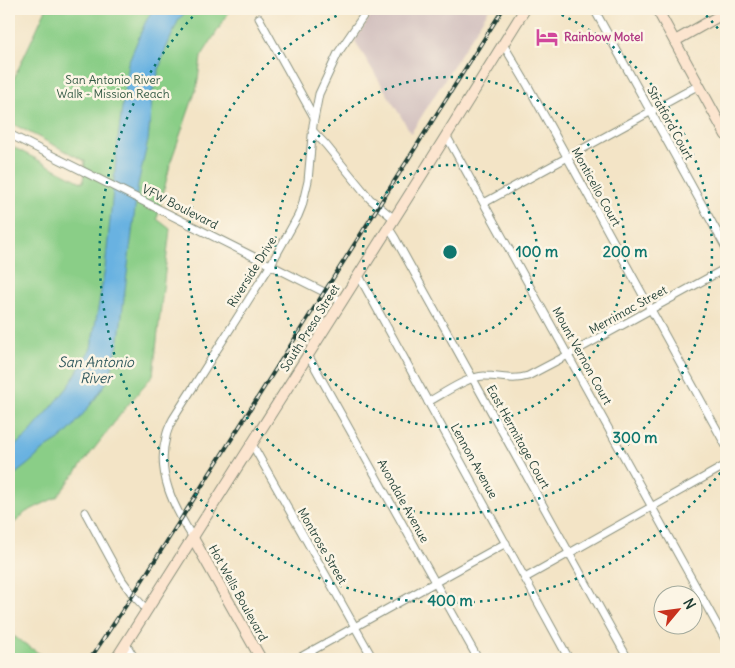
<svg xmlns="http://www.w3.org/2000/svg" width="735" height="668" font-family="Delius,sans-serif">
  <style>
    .industrial { fill: #d1bfbe }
    .green { fill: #8ace87; stroke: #54865e }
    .water { fill: #69b2e1; stroke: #44788a }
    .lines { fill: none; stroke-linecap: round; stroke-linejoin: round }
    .street-casing { stroke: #89907d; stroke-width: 9 }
    .secondary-casing { stroke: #89907d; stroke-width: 12 }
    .street { stroke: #fff; stroke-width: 7 }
    .secondary { stroke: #fce5cf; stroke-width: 10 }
    .rail-casing { stroke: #1f3d34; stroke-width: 4 }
    .rail { stroke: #fcf5e5; stroke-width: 2; stroke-dasharray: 5.5; stroke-linecap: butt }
    .ring { fill: none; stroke: #0f766e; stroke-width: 2.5; stroke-dasharray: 2.5 5 }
    .labels { text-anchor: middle; stroke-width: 5; stroke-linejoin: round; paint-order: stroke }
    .hotel-label { font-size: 12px; font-weight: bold; fill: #b23c85; stroke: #fcf5e5; text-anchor: start }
    .park-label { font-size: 12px; fill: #345a45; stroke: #fcf5e5 }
    .street-label { font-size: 12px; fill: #1f3d34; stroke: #fcf5e5 }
    .water-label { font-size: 14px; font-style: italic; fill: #325a5f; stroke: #fcf5e5 }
    .centre { fill: #0f766e; stroke: #fcf5e5; stroke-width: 2.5 }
    .ring-label { font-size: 15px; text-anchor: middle; font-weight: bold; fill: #0f766e; stroke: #fcf5e5; stroke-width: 5; stroke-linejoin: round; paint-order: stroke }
  </style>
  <rect width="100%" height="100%" fill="#fcf5e5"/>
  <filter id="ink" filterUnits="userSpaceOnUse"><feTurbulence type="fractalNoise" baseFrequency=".02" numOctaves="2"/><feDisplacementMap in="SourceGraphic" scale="10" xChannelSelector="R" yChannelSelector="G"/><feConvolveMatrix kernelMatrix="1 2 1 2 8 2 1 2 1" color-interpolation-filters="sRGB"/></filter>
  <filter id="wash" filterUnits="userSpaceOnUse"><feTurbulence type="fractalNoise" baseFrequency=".0096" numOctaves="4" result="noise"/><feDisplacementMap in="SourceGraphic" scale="20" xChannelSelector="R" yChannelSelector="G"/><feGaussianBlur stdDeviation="1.12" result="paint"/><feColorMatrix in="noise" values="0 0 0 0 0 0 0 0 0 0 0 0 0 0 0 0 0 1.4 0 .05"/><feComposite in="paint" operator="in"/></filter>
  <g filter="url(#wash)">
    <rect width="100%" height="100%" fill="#f3e4c6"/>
    <polygon class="industrial" points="375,9 489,9 411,133 355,41"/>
    <g class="green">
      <polygon points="46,9 231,9 201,57 197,87 171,161 157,219 170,229 153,375 127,406 57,497 26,512 9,528 9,145 83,183 85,161 9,122 9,89"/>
      <polygon points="9,633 47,659 9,659"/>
    </g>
    <polygon class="water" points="153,9 189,9 179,19 164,53 153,90 148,141 138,184 119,339 110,377 95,399 72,428 59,440 46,448 28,464 9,479 9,450 26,437 51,408 68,387 91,348 105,269 119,131 128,63 145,23"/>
  </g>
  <g filter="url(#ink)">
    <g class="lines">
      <g class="street-casing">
        <g id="street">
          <polyline points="594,9 726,248"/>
          <polyline points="259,18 314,117"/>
          <polyline points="503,44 528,86 726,446"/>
          <polyline points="312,130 326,145 370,199 393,218"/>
          <polyline points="9,134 342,301"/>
          <polyline points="446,135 726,641"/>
          <polyline points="484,203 699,85"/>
          <polyline points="388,227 395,238 628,659"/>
          <polyline points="358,274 569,659"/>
          <polyline points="308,355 478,659"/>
          <path d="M428,402c13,-7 42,-27 57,-26 15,0 28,5 43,0l40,-21 158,-87"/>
          <polyline points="252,444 373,659"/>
          <polyline points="85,512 122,580 133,595 147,610"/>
          <path d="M193,538c-19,-31 -37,-64 -27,-101 1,-7 4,-12 7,-18l97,-153 28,-50 4,-10 6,-25 5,-56 6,-31 19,-41 30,-44"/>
          <polyline points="525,578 726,465"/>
          <polyline points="126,644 135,659"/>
          <polyline points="297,659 506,543"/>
        </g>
      </g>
      <g class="secondary-casing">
        <g id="secondary">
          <polyline points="657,9 726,135"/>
          <polyline points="675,41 726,12"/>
          <polyline points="193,538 261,659"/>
          <polyline points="116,659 418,181 525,9"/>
        </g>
      </g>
      <use href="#street" class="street"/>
      <use href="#secondary" class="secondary"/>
      <g class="rail-casing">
        <polyline id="rail" points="90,659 133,595 503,9"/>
      </g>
      <use href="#rail" class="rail"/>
    </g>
  </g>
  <g class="ring">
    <circle cx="450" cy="252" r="87"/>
    <circle cx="450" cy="252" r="175"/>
    <path d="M548 9A262 262 0 1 1 352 9"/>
    <path d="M725 467A349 349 0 1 1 199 10M701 10A349 349 0 0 1 725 37"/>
  </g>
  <defs>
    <g id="hotel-bare" transform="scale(1.725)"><path d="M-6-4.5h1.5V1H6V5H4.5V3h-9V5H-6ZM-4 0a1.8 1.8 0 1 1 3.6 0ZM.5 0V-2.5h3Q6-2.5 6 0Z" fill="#d1479c" stroke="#fcf5e5" stroke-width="2.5" paint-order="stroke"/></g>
  </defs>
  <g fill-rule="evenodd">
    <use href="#hotel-bare" x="547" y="37"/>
  </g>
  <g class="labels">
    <g class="hotel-label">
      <text x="564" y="41">Rainbow Motel</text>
    </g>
    <g class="park-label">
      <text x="113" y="84">San Antonio River<tspan x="113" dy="14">Walk - Mission Reach</tspan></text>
    </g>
    <g class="street-label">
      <text transform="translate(670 123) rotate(61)" y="4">Stratford Court</text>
      <text transform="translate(596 187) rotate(61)" y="4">Monticello Court</text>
      <text transform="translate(180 207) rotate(27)" y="4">VFW Boulevard</text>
      <text transform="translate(252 272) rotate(-58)" y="4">Riverside Drive</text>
      <text transform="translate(628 310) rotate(-29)" y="4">Merrimac Street</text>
      <text transform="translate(310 328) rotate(-58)" y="4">South Presa Street</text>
      <text transform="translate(582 356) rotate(61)" y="4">Mount Vernon Court</text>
      <text transform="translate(518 437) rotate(61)" y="4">East Hermitage Court</text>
      <text transform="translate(474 461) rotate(61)" y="4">Lennon Avenue</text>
      <text transform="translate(403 501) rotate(61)" y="4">Avondale Avenue</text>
      <text transform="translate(322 546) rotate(60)" y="4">Montrose Street</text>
      <text transform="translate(238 593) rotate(61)" y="4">Hot Wells Boulevard</text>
    </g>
    <g class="water-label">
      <text x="96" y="367">San Antonio<tspan x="96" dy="16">River</tspan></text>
    </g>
  </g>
  <circle cx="450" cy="252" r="8" class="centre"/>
  <g class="ring-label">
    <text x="537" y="257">100 m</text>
    <text x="625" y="257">200 m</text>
    <text x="635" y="443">300 m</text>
    <text x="450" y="606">400 m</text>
  </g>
  <rect width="735" height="668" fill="none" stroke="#fcf5e5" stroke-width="30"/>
  <g transform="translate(678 610) rotate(61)"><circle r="24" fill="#fcf5e5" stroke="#a4ab9e"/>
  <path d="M0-4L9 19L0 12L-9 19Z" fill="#c8321e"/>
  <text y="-8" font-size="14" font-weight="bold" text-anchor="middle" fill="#1f3d34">N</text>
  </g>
</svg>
